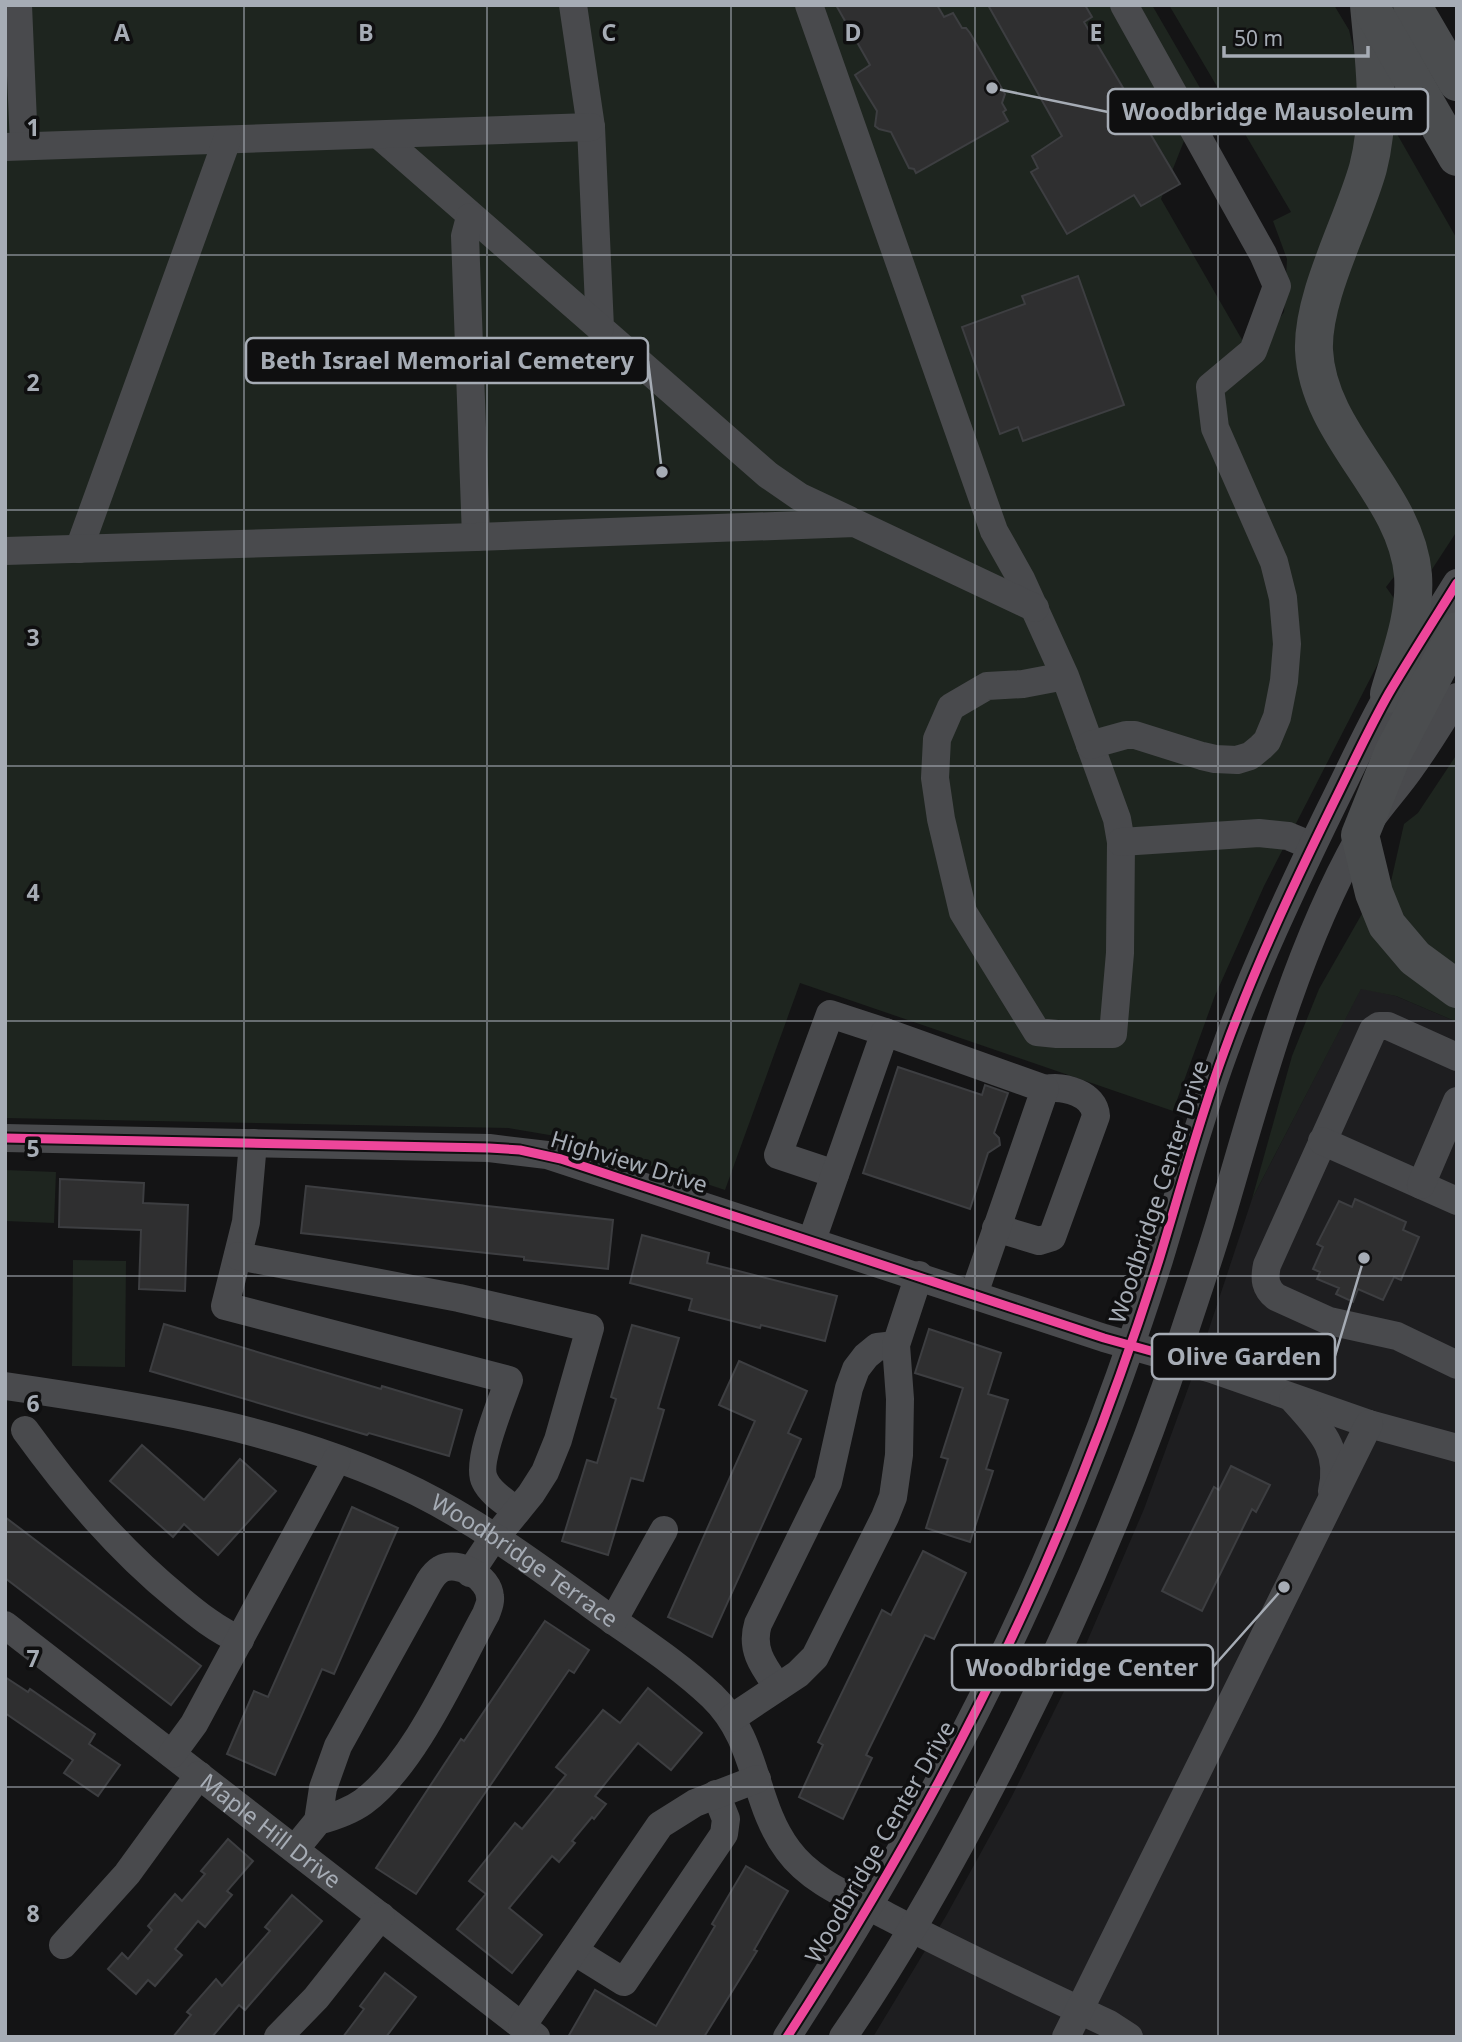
<svg xmlns="http://www.w3.org/2000/svg" width="1462" height="2042" font-family="'Noto Sans',sans-serif">
  <style>
    .built { fill: #1e1e20 }
    .green { fill: #1e251f }
    .building { fill: #2f2f30; stroke: #3d3e41; stroke-width: 2 }
    .lines { fill: none; stroke-linecap: round; stroke-linejoin: round }
    .minor { stroke: #494a4d; stroke-width: 28 }
    .highway { stroke: #4b4d4f; stroke-width: 38 }
    .cycleway-casing { stroke: #0f0f10; stroke-width: 13 }
    .cycleway { stroke: #ed469a; stroke-width: 9 }
    .grid { fill: none; stroke: #a6acb5; stroke-width: 2; stroke-opacity: 0.55 }
    .labels { text-anchor: middle; stroke-width: 7; stroke-linejoin: round; paint-order: stroke }
    .street-label { font-size: 23px; fill: #a6acb5; stroke: #0f0f10 }
    .grid-label { font-size: 23px; text-anchor: middle; font-weight: bold; fill: #a6acb5; stroke: #0f0f10; stroke-width: 7; stroke-linejoin: round; paint-order: stroke }
    .leader { fill: none; stroke: #a6acb5; stroke-width: 2.5 }
    .callout-dot { fill: #a6acb5; stroke: #0f0f10; stroke-width: 2.5 }
    .callout { fill: #0f0f10; stroke: #a6acb5; stroke-width: 2.5 }
    .callout-label { font-size: 24px; text-anchor: middle; font-weight: bold; fill: #a6acb5 }
  </style>
  <rect width="100%" height="100%" fill="#141415"/>
  <polygon class="built" points="1361,988 1396,996 1457,1022 1457,2037 873,2037 946,1916 1012,1796 1077,1665 1144,1509 1201,1353 1252,1199"/>
  <g class="green">
    <polygon points="5,5 1152,5 1203,93 1161,199 1252,357 1284,312 1287,259 1273,221 1291,212 1169,5 1334,5 1349,30 1364,92 1355,160 1307,329 1401,568 1386,587 1398,604 1390,640 1264,886 1214,998 1173,1111 800,983 725,1190 567,1138 508,1128 5,1118"/>
    <polygon points="1393,127 1457,239 1457,531 1425,580 1329,383 1324,334"/>
    <polygon points="1457,754 1457,974 1434,961 1387,899 1404,824 1418,813"/>
    <polygon points="1363,912 1457,1005 1457,1022 1396,996 1361,989 1252,1199 1292,1056 1319,989"/>
    <polygon points="5,1170 56,1172 54,1223 5,1221"/>
    <polygon points="73,1260 126,1261 125,1367 72,1366"/>
  </g>
  <g class="building">
    <polygon points="836,5 937,5 944,17 953,13 962,28 966,28 970,33 1005,94 1002,103 1006,110 1003,112 1008,121 916,173 914,169 909,168 891,132 879,129 875,126 877,111 855,75 870,65"/>
    <polygon points="988,5 1085,5 1092,17 1084,22 1180,184 1141,206 1134,195 1067,234 1031,172 1038,168 1032,156 1062,136"/>
    <polygon points="1078,276 1124,405 1023,441 1018,427 1000,434 962,327 1025,304 1022,296"/>
    <polygon points="898,1067 982,1095 985,1085 1008,1093 994,1133 999,1138 1000,1145 988,1153 970,1209 863,1173"/>
    <polygon points="60,1179 144,1183 143,1203 188,1205 185,1291 139,1289 141,1230 59,1227"/>
    <polygon points="306,1186 613,1220 608,1269 524,1260 524,1257 301,1233"/>
    <polygon points="1355,1199 1406,1222 1403,1230 1419,1237 1401,1280 1394,1277 1383,1300 1358,1289 1353,1302 1336,1294 1339,1288 1317,1279 1320,1272 1313,1269 1323,1247 1317,1244 1339,1201 1352,1207"/>
    <polygon points="642,1235 709,1253 707,1263 837,1296 825,1341 761,1325 760,1328 689,1310 692,1299 630,1283"/>
    <polygon points="164,1324 381,1389 382,1386 462,1410 449,1456 369,1433 367,1435 150,1371"/>
    <polygon points="632,1325 679,1338 658,1408 664,1410 643,1481 631,1478 608,1555 562,1541 587,1460 597,1463 616,1399 611,1397"/>
    <polygon points="929,1329 1001,1353 988,1394 1008,1400 986,1469 993,1471 970,1542 926,1528 948,1459 941,1457 963,1388 915,1373"/>
    <polygon points="739,1361 807,1391 788,1433 801,1439 712,1637 668,1617 755,1421 719,1405"/>
    <polygon points="142,1445 204,1500 240,1459 276,1491 218,1555 184,1524 173,1537 110,1481"/>
    <polygon points="1231,1466 1270,1485 1256,1512 1252,1509 1202,1611 1162,1591 1214,1487 1219,1490"/>
    <polygon points="352,1507 398,1528 334,1674 322,1669 275,1775 227,1754 254,1691 268,1697"/>
    <polygon points="5,1517 201,1666 171,1705 5,1578"/>
    <polygon points="923,1551 966,1573 934,1639 925,1635 866,1755 872,1758 843,1819 799,1797 823,1745 818,1742 882,1610 891,1615"/>
    <polygon points="545,1621 589,1650 574,1673 569,1670 416,1894 376,1868 461,1739 464,1741"/>
    <polygon points="5,1677 28,1692 30,1689 95,1734 89,1744 120,1765 98,1796 64,1773 73,1760 5,1713"/>
    <polygon points="648,1688 702,1733 671,1770 638,1743 595,1796 606,1804 594,1819 592,1817 572,1841 575,1843 559,1862 552,1856 509,1908 542,1935 512,1973 457,1929 486,1894 469,1881 515,1823 522,1829 566,1775 556,1767 603,1710 620,1723"/>
    <polygon points="228,1839 253,1861 227,1891 232,1895 205,1927 198,1921 175,1949 182,1955 155,1986 148,1980 136,1994 108,1969 122,1953 128,1959 152,1930 148,1926 175,1894 182,1901 205,1874 201,1871"/>
    <polygon points="746,1866 788,1891 754,1950 757,1951 704,2037 568,2037 595,1990 656,2026 715,1926 712,1924"/>
    <polygon points="292,1895 322,1921 245,2010 239,2005 212,2037 173,2037 191,2015 187,2012 216,1979 222,1986 270,1931 265,1927"/>
    <polygon points="385,1973 416,1997 386,2037 343,2037 364,2009 360,2006"/>
  </g>
  <g class="lines">
    <g class="minor">
      <polyline points="18,5 24,146"/>
      <polyline points="573,5 591,127 600,328 768,475 800,497 849,520"/>
      <polyline points="809,5 994,531 1021,579 1065,676 1117,819 1121,842 1120,953 1113,1034 1057,1034 1037,1032 963,912 941,819 935,778 937,739 951,707 987,686 1023,684 1065,676"/>
      <polyline points="379,135 600,328"/>
      <polyline points="5,147 591,127"/>
      <polyline points="470,217 465,236 476,537"/>
      <polyline points="79,549 227,140"/>
      <polyline points="5,551 476,537 855,523 1035,608"/>
      <polyline points="1090,745 1126,735 1135,735 1202,756 1215,759 1237,760 1250,756 1261,747 1267,741 1277,717 1284,681 1287,644 1283,598 1274,562 1215,428 1210,387 1253,351 1277,286 1263,254 1124,5"/>
      <polyline points="1121,842 1259,833 1288,836 1312,846"/>
      <path d="M1457,1057l-69,-31h-9l-6,4 -106,235c-3,14 -2,23 9,32l53,24 68,15 60,29"/>
      <polyline points="5,1138 489,1148 547,1155 1104,1338 1212,1369 1369,1424 1457,1448"/>
      <polyline points="1322,1141 1457,1201"/>
      <path d="M253,1143l-7,79 -21,84 284,74c-7,20 -34,84 -24,101 6,13 22,22 32,30"/>
      <polyline points="835,1174 778,1155 830,1014 885,1032"/>
      <polyline points="1421,1185 1457,1101"/>
      <path d="M996,1228l43,13 13,-4 44,-121c-1,-22 -32,-31 -51,-27"/>
      <polyline points="812,1240 885,1032 1045,1089 974,1294"/>
      <polyline points="238,1256 459,1298 590,1328 558,1440 545,1472 531,1494 486,1549 470,1573"/>
      <path id="s1" d="M5,1386c139,20 285,43 412,106 62,31 117,72 173,112 41,30 85,57 122,92 47,45 40,106 76,154 23,32 65,48 99,66 73,38 147,73 222,108l20,13"/>
      <path d="M1293,1399c26,30 49,49 39,92"/>
      <path d="M25,1430c45,62 93,119 153,168 19,16 39,32 62,42"/>
      <polyline points="613,1621 664,1530"/>
      <path id="s2" d="M5,1625l531,412"/>
      <path d="M778,1687c-14,-20 -28,-37 -20,-63l70,-142 21,-94 7,-19 10,-13 11,-9 19,-2"/>
      <polyline points="732,1718 798,1674 815,1657 885,1517 893,1497 899,1455 900,1399 896,1345 919,1275"/>
      <polyline points="172,1754 194,1724 337,1459"/>
      <path d="M295,1849l23,-28 5,-33 15,-42 91,-164c3,-5 7,-10 12,-13 17,-9 48,8 49,28 1,6 -2,11 -4,17 -31,56 -72,151 -123,188 -14,10 -30,15 -45,19"/>
      <polyline points="63,1945 127,1874 199,1775"/>
      <polyline points="574,1951 624,1982 724,1834 726,1819 716,1794"/>
      <polyline points="522,2026 660,1825 695,1803 757,1779"/>
      <polyline points="278,2037 316,1998 381,1916"/>
      <path d="M787,2037c116,-179 218,-365 296,-564 28,-70 53,-141 76,-213 21,-69 40,-140 65,-208 30,-83 68,-164 107,-244 19,-38 37,-78 58,-115 22,-37 45,-73 68,-110"/>
      <path d="M843,2037c64,-92 118,-191 168,-290 66,-131 124,-266 170,-405 13,-40 27,-80 39,-120 38,-129 73,-266 139,-384 14,-26 37,-48 53,-72 16,-22 30,-46 45,-69"/>
      <polyline points="1066,2037 1369,1424"/>
    </g>
    <g class="highway">
      <path d="M1369,5c5,55 13,109 -1,163 -15,54 -56,128 -54,182 4,86 92,142 99,225 3,41 -13,80 -24,119"/>
      <polyline points="1412,5 1457,82"/>
      <polyline points="1374,13 1457,157"/>
      <polyline points="1457,631 1393,753 1360,835 1374,893 1387,925 1415,958 1457,989"/>
    </g>
    <g class="cycleway-casing">
      <g id="cycleway">
        <polyline points="5,1138 489,1148 520,1150 561,1159 1104,1338 1176,1358"/>
        <path d="M787,2037c116,-179 218,-365 296,-564 28,-70 53,-141 76,-213 21,-69 40,-140 65,-208 30,-83 68,-164 107,-244 19,-38 37,-78 58,-115 22,-37 45,-73 68,-110"/>
      </g>
    </g>
    <use href="#cycleway" class="cycleway"/>
  </g>
  <path class="grid" d="M244,5v2032M487,5v2032M731,5v2032M975,5v2032M1218,5v2032M5,255h1452M5,510h1452M5,766h1452M5,1021h1452M5,1276h1452M5,1532h1452M5,1787h1452"/>
  <g class="labels">
    <g class="street-label">
      <text transform="translate(629 1162) rotate(17)" y="8">Highview Drive</text>
      <text transform="translate(1159 1192) rotate(-72)" y="8">Woodbridge Center Drive</text>
      <text dy="8" stroke="none"><textPath href="#s1" startOffset="555">Woodbridge Terrace</textPath></text>
      <text dy="8" stroke="none"><textPath href="#s2" startOffset="336">Maple Hill Drive</textPath></text>
      <text transform="translate(880 1842) rotate(-60)" y="8">Woodbridge Center Drive</text>
    </g>
  </g>
  <g class="grid-label">
    <text x="122" y="41">A</text>
    <text x="366" y="41">B</text>
    <text x="609" y="41">C</text>
    <text x="853" y="41">D</text>
    <text x="1096" y="41">E</text>
    <text x="33" y="136">1</text>
    <text x="33" y="391">2</text>
    <text x="33" y="646">3</text>
    <text x="33" y="901">4</text>
    <text x="33" y="1157">5</text>
    <text x="33" y="1412">6</text>
    <text x="33" y="1667">7</text>
    <text x="33" y="1922">8</text>
  </g>
  <path class="leader" d="M992 88L1108 112M662 472L648 361M1364 1258L1335 1356M1284 1587L1213 1667"/>
  <g class="callout-dot">
    <circle cx="992" cy="88" r="7"/>
    <circle cx="662" cy="472" r="7"/>
    <circle cx="1364" cy="1258" r="7"/>
    <circle cx="1284" cy="1587" r="7"/>
  </g>
  <g class="callout">
    <rect x="1108" y="89" width="320" height="45" rx="7"/>
    <rect x="246" y="338" width="402" height="45" rx="7"/>
    <rect x="1152" y="1334" width="183" height="45" rx="7"/>
    <rect x="952" y="1645" width="261" height="45" rx="7"/>
  </g>
  <g class="callout-label">
    <text x="1268" y="120">Woodbridge Mausoleum</text>
    <text x="447" y="369">Beth Israel Memorial Cemetery</text>
    <text x="1244" y="1365">Olive Garden</text>
    <text x="1082" y="1676">Woodbridge Center</text>
  </g>
  <rect width="1462" height="2042" fill="none" stroke="#a6acb5" stroke-width="14"/>
  <path d="M1224 46v10h144v-10" fill="none" stroke="#a6acb5" stroke-width="3.5"/>
  <text x="1234" y="46" font-size="21" fill="#a6acb5" stroke="#0f0f10" stroke-width="5" paint-order="stroke">50 m</text>
</svg>
